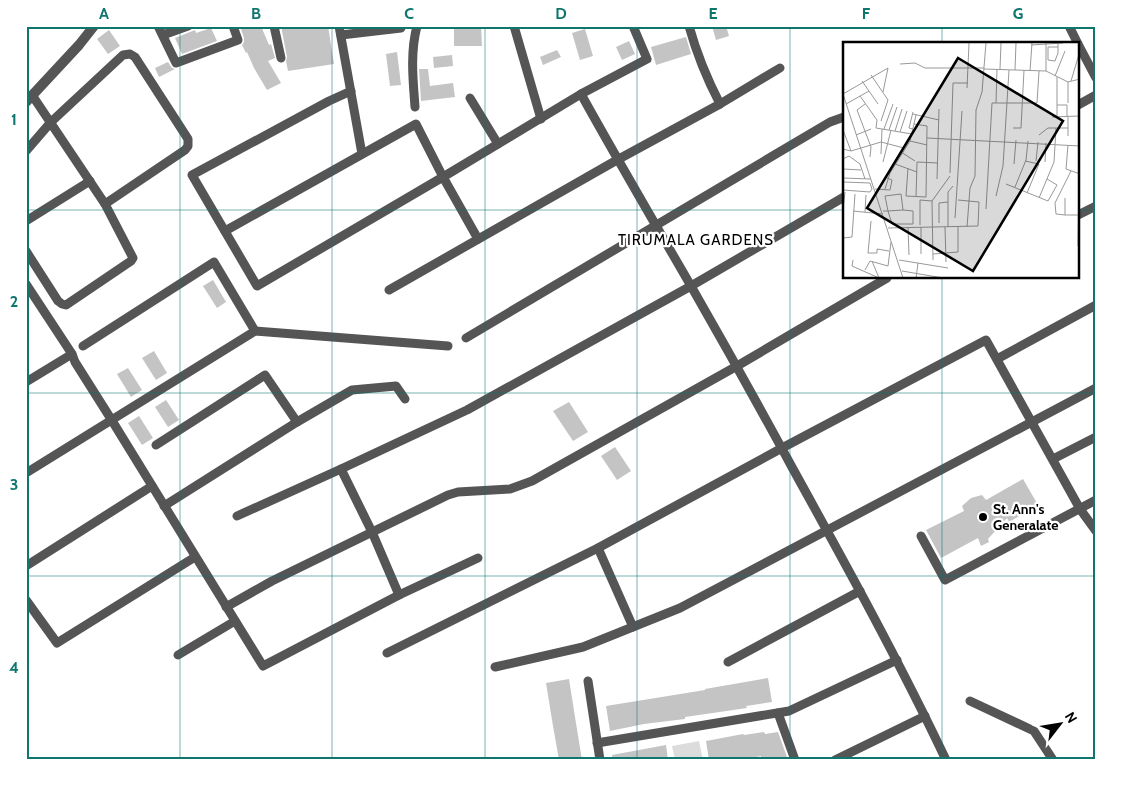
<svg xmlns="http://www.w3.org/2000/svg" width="1122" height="786" font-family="Cabin,sans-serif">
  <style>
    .green { fill: #dcdcdc }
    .building { fill: #c4c4c4 }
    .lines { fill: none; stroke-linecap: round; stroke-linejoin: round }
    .minor { stroke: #555; stroke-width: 9 }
    .tertiary { stroke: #555; stroke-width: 10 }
    .grid { fill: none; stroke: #0f766e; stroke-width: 1; stroke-opacity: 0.55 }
    .poi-dot { fill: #000; stroke: #fff; stroke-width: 2 }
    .labels { text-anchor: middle; stroke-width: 4.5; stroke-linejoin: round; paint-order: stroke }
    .poi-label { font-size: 14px; font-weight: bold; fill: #000; stroke: #fff; text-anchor: start }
    .neighbourhood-label { font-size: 15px; letter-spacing: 1px; fill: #000; stroke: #fff }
    .inset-road { fill: none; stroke: #999; stroke-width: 1 }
    .view { fill: #000; fill-opacity: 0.15; stroke: #000; stroke-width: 2.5 }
    .inset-edge { fill: none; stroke: #000; stroke-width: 2.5 }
    .neatline { fill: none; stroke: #0f766e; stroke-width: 2 }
    .grid-label { font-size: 16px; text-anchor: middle; font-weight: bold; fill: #0f766e }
  </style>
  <rect width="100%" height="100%" fill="#fff"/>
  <polygon class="green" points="699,741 703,760 675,760 672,746"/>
  <g class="building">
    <polygon points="240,26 261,26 269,45 271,44 275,58 268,61 281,83 267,90 254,68 247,52 246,53 242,45 244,42 244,38"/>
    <polygon points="281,26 328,26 334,64 288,71 286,61 287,57"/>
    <polygon points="454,26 481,26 482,46 454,46"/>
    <polygon points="712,26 726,26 729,36 716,40"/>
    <polygon points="211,28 217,41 182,54 175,38 195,30 196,33"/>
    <polygon points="585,29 593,56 580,60 572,33"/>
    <polygon points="109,30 120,46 108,54 97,39"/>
    <polygon points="686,37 691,54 656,65 651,47"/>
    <polygon points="629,41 635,54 622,60 616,47"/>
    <polygon points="557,50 561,57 543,65 540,57"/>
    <polygon points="397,52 401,85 390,86 386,54"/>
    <polygon points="452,55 453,66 434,68 433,57"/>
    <polygon points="168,62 172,68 175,69 159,77 155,68"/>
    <polygon points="419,69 428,69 430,86 453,83 455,97 421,101"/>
    <polygon points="213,280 226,302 217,308 203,286"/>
    <polygon points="154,351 167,373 156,380 142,358"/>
    <polygon points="128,368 142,390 131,397 117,374"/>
    <polygon points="166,400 179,420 168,427 155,407"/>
    <polygon points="569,402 588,432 573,441 553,411"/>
    <polygon points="139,416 153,438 142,445 128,423"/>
    <polygon points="615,447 631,471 617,480 601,456"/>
    <polygon points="1023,479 1038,505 1009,522 1007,518 988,539 989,542 981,546 978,538 941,558 926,530 964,511 962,506 971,498 982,495 986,500"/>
    <polygon points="768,678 772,702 746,706 747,708 685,717 685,719 644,724 610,731 606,706 705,690 705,689"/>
    <polygon points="569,679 575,717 582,760 559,760 553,726 546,683"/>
    <polygon points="764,732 765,734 778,732 788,760 761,760 761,756 741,760 709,760 706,741 743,734 744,735"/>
    <polygon points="666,745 668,760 613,760 612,755"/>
  </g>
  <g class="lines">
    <g class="minor">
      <polyline points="158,26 176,63 238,40 233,26"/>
      <polyline points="274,26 281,58"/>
      <polyline points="339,26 362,154"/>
      <polyline points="514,26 541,119"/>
      <path d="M689,26c8,29 17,51 31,78"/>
      <polyline points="1069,26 1078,44"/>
      <polyline points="163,35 188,26"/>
      <polyline points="341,35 401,28"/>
      <polyline points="1078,44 1096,78"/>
      <polyline points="351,91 329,101 192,175 257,286 443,177 581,94 647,59 633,26"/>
      <path d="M581,94c36,65 73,128 110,192 35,61 69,122 102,183 53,96 106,192 153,291"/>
      <polyline points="470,98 498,144"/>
      <polyline points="1078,105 1096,95"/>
      <path d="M415,107c-2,-27 -5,-54 2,-81"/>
      <polyline points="26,151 51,122 123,55 130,54 135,57 188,139 188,146 185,150 105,204 32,95"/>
      <polyline points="1078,215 1096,206"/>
      <polyline points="26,221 90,181"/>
      <polyline points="225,231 416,124 443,177 478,239"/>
      <polyline points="26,251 58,301 62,304 66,305 131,261 133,258 105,204"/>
      <polyline points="26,284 72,354 75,362 111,419 263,666 399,595 372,532 341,469"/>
      <polyline points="389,290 617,160 720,104 780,68"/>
      <polyline points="466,338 830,122 844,117"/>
      <polyline points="83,346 214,262 255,331"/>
      <polyline points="997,359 1096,305"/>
      <polyline points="26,382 72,354"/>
      <polyline points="156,445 265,375 297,422"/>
      <polyline points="1053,459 1096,437"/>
      <polyline points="26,473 255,331 448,346"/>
      <polyline points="164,506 297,422 352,390 396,386 405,399"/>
      <polyline points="237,516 341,469 467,410 691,286 844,197"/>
      <polyline points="921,536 945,580 1096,500"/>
      <polyline points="598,548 633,627"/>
      <polyline points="26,566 152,486"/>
      <polyline points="399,595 478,558"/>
      <polyline points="26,600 57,643 195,557"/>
      <polyline points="226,607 272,581 448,495 458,492 510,489 532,481 737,366 887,278"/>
      <polyline points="387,653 598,548 782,448 986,340 1080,509 1096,531"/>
      <polyline points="178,655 235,621"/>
      <polyline points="728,662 860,591"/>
      <polyline points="495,667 583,647 680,608 1096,388"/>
      <polyline points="588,681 600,760"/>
      <polyline points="970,701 1034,731 1053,760"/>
      <polyline points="778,713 795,760"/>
      <polyline points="597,743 789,711 897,660"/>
      <polyline points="835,760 925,716"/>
    </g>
    <polyline class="tertiary" points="26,102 79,45 94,26"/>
  </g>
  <path class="grid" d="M180,26v734M332,26v734M485,26v734M637,26v734M790,26v734M942,26v18M26,210h818M1078,210h18M942,278v482M26,393h1070M26,576h1070"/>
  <circle class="poi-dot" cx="983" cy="517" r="5"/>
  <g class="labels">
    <g class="poi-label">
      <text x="993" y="514">St. Ann's<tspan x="993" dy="16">Generalate</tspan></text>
    </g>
    <g class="neighbourhood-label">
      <text x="696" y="245">TIRUMALA GARDENS</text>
    </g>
  </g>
  <g transform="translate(843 42)">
    <rect width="236" height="236" fill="#fff"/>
    <path class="inset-road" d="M188,3l32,-2M215,5h-10v13l7,1 3,-8v-9M57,22l15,-1 10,5h59M141,27l62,2 22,11 12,-3M157,27l1,-26M172,28l1,-27M187,29l2,-28M203,29v-28M28,33l17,25 -7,21M212,34l10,-25M214,35v40M19,39l16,23M228,39l9,-30M225,40v21M124,46l2,-45M0,52l60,184M0,52l45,-26 -5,24M17,54l17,24 -1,8 36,6M153,61l1,-34M3,62l23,-13M22,62l-8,6 14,37 -1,10M214,63h10v11M70,72l26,6M209,75l27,-1M170,86h8l3,-58M41,87l9,-25M70,87l-4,-1 4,-16M0,88l8,21M46,88l8,-23M52,89l7,-22M57,90l7,-21M13,93l15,-6M196,93l9,-7h20M225,94v-20M84,96l153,8M67,99l17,4M225,103l-2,24 14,5M0,107l8,2 30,-9 23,6M58,110l14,9M38,112l1,-25M0,117l6,-3 11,8 5,15M182,119l14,3 -12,29M193,119l2,-19M40,120l8,-32M202,120l1,-19M52,122l22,8M171,122l2,-24M65,126l-2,28 20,1 1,-71 -13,-2M0,127l18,1M107,131l3,-90h15M0,136l28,1M94,137l2,-70M0,140l27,1 2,6 -2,3 -27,-2M163,142l42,17 9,-16 -10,-6M172,145l11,-27 2,-19M32,147l15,1 2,-10 -5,-2M42,147l5,-16 20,-32 6,-26M153,154l7,-30 6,-96M73,155l1,-35 21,1M196,156l15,-36 2,-34M222,156v17h15M0,167l2,-17M143,167l6,-106h45l2,-32M10,169l30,3M40,169h5l15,-1 -2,-16 -16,2 3,15 4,13h21v-13l-10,-1M22,170l1,-17M222,173l-9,-1 -1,-11 16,-32M112,176l7,-107M28,179l-3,32h9v-4l12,2M96,181v-20l9,-1M77,183v-25l12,1M65,185l1,28M78,185v27M102,185l1,35M105,185v-35l5,-6M124,185l3,-39 5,-12 1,-66 6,-18 4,-49M45,186l90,-2 1,-24 -21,-2M0,196l9,-1 3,-43M235,204l1,-72M90,212l25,-2v-25M10,218l-1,6 27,12M56,218l49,8M90,218l-1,-59 18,-25M29,219l7,17M22,228l5,-9 18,5 3,-24M59,229l41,7M73,236l2,-15"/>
    <path class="view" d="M115,16l105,63 -90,150 -106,-63z"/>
    <rect width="236" height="236" class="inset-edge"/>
  </g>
  <rect width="1122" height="786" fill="none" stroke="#ffffff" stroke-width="55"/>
  <g transform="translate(1060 724) rotate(59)" stroke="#ffffff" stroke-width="4" paint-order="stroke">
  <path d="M0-4L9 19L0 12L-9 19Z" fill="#000000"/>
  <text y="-8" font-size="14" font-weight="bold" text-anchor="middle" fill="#000000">N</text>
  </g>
  <rect x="28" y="28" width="1066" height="730" class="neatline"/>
  <g class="grid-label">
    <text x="104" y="19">A</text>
    <text x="256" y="19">B</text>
    <text x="409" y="19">C</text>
    <text x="561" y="19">D</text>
    <text x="713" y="19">E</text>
    <text x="866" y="19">F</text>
    <text x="1018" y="19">G</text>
    <text x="14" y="125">1</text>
    <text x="14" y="307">2</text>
    <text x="14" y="490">3</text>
    <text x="14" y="673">4</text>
  </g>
</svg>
